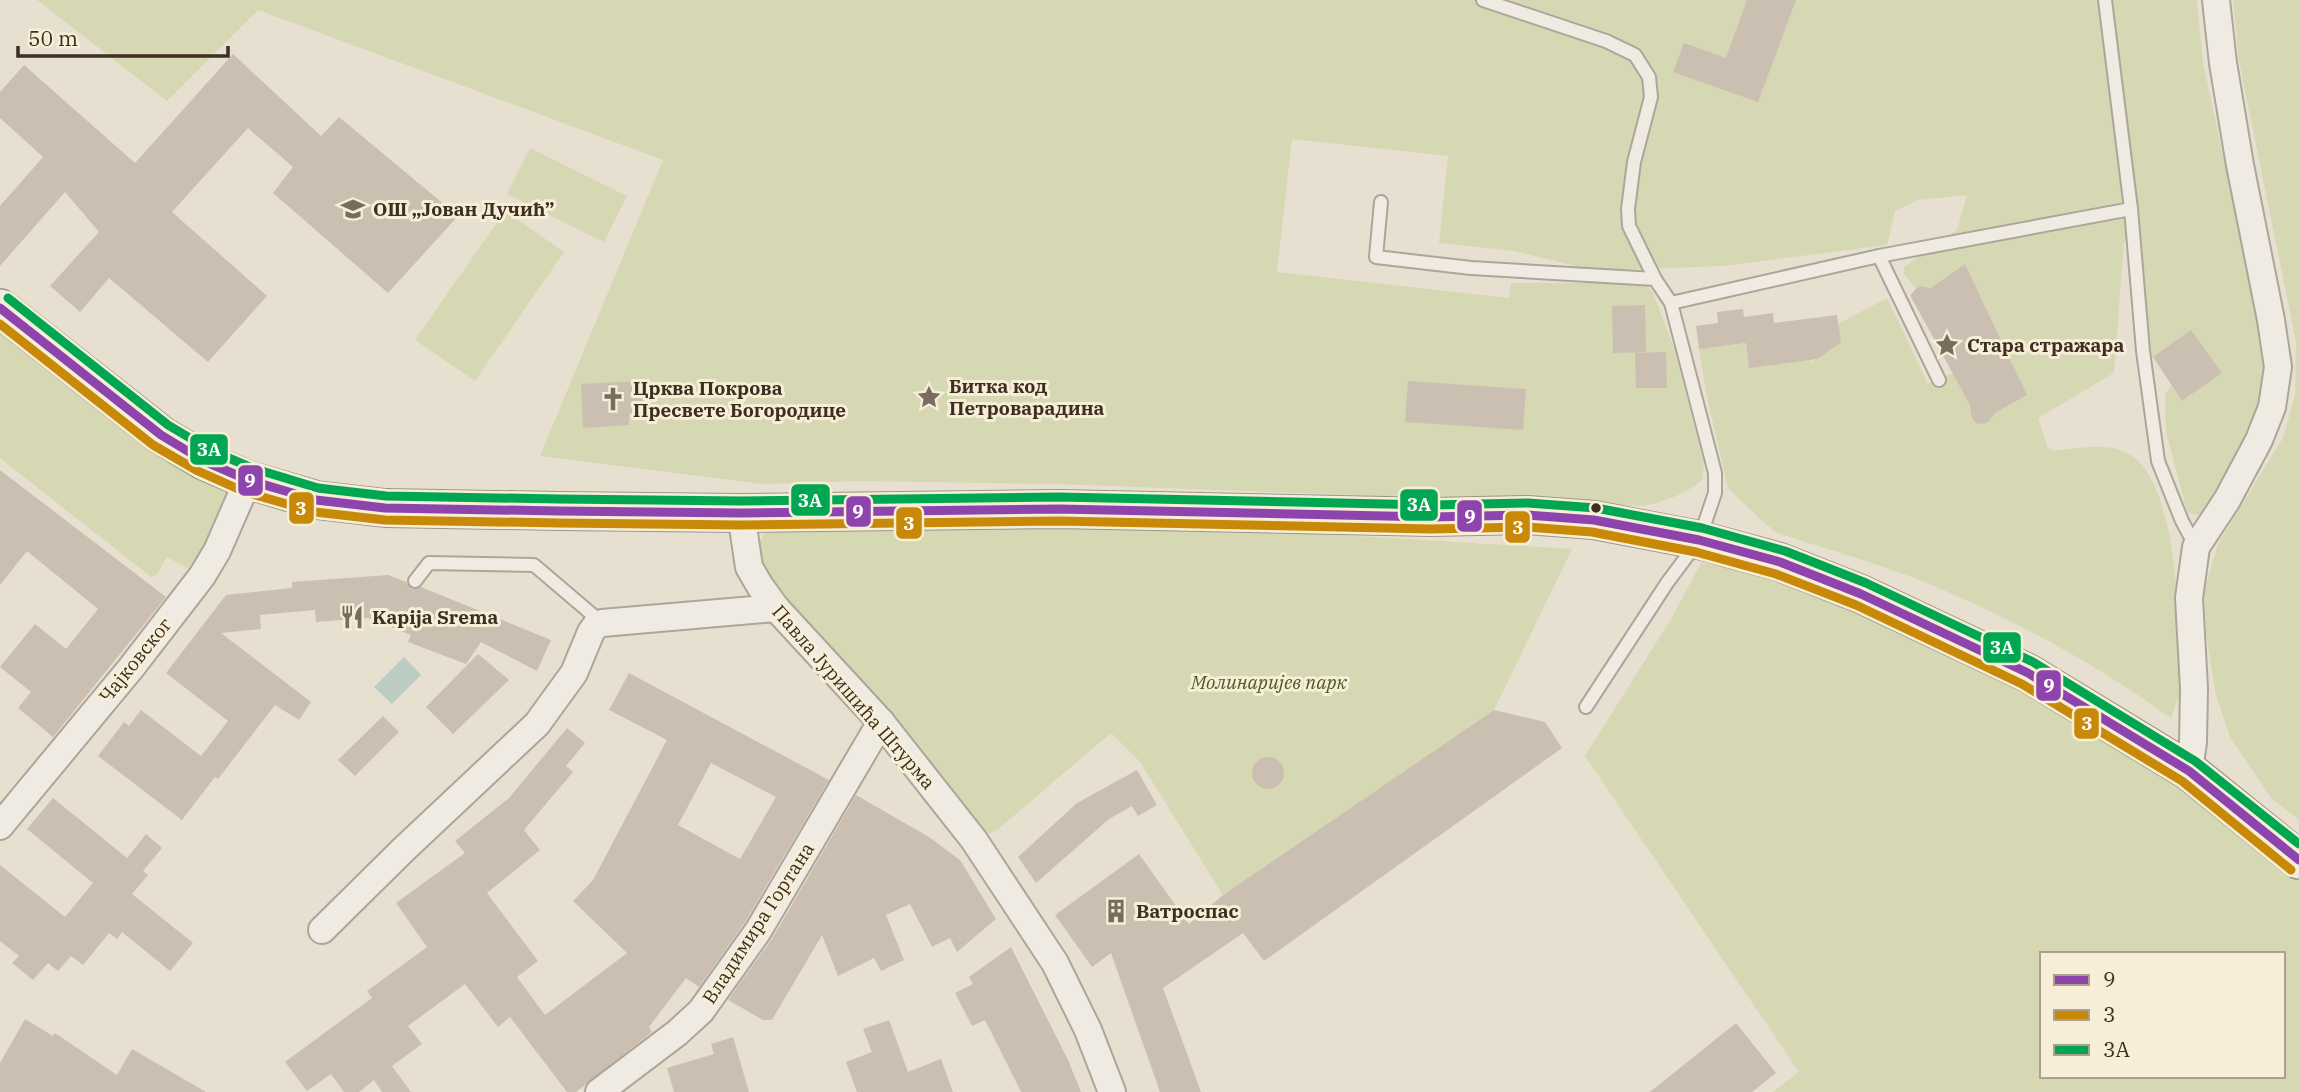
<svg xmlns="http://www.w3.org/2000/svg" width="2299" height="1092" font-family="'IBM Plex Serif',serif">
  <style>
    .green { fill: #d6d7b3; fill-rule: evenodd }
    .water { fill: #bcccc2 }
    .building { fill: #cbbfb2; fill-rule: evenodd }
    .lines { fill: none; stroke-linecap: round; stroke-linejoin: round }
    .service-casing { stroke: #ada599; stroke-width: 16 }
    .minor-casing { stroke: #ada599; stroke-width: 30 }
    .secondary-casing { stroke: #9c958a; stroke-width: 40 }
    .service { stroke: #efebe3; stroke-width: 12 }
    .minor { stroke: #efebe3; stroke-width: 26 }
    .secondary { stroke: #efebe3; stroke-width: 37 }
    .bus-1-casing { stroke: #f7eed8; stroke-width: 14 }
    .bus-2-casing { stroke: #f7eed8; stroke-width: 14 }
    .bus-3-casing { stroke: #f7eed8; stroke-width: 14 }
    .bus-1 { stroke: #8e44ad; stroke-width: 9 }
    .bus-2 { stroke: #c88808; stroke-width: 9 }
    .bus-3 { stroke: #00a651; stroke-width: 9 }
    .bus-dot { fill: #3d2e20; stroke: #f7eed8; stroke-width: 2.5 }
    .labels { text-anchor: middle; stroke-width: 6; stroke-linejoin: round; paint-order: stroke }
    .poi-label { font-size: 19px; font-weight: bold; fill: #3d2e20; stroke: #f7eed8; text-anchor: start }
    .street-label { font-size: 19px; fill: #3d2e20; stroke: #f7eed8 }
    .park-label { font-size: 19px; font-style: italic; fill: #4d5a26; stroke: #f7eed8 }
    .line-badge { stroke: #f7eed8; stroke-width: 2.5 }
    .badge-label { font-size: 19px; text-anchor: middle; font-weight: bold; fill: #fff }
  </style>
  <rect width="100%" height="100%" fill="#e7e0d1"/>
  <g class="green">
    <path d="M37,0h2160l6,63 63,291 -4,55 -56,102c-7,5 -12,5 -19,0l-21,-79 -1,-37 6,-9 12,15 38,-28 -30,-43 -39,28 -14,-137 -14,22 -10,130 -76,45 10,30 7,3c26,-3 60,-11 82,9 35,34 38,117 43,164 1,15 5,32 4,48 0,15 -8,31 -13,46 -76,-54 -152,-96 -237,-132 -51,-21 -105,-36 -157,-53l-16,-13 -33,-32 -21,-91 -8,-48 47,-6 3,24 60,-28 3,23 29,-19 -3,-19 49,-26 41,86 25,-11 19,35v10l20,-3 35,-20 -62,-131 -36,24 -13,1 -12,-15v-7l53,-37 10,-35 -49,5 -23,11 -8,34 -164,21 -127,5 -81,-20 -76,-8 9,-87 -156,-17 -15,133 232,26 2,-15h127l9,3 6,7 21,55 30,117 -2,15c-18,15 -35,20 -57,26l-589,-22 -195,-3 -99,3 -222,-28 123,-296 -405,-150 -91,91z"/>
    <polygon points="2233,0 2299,0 2299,820 2272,799 2230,737 2216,695 2206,634 2204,591 2218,544 2283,438 2295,396 2296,342 2239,61"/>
    <polygon points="530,148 627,196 604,242 507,194"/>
    <polygon points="505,211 564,252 475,381 415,340"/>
    <polygon points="0,305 248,480 202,576 167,557 157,574 151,577 0,458"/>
    <polygon points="1051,525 1242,529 1572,549 1494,710 1223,895 1140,762 1111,733 997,830 974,840 749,567 765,532"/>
    <path d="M1701,563l76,14 77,26 169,84 153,95 123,97v213h-526l26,-20 -214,-316 86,-137zM2042,954h241v122h-241z"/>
  </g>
  <polygon class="water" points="404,657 421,675 392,704 374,687"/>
  <g class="building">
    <polygon points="1747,0 1796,0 1758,102 1673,72 1684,43 1726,58"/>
    <polygon points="233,54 321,136 339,117 458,216 388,293 273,193 293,167 248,128 172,212 267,296 208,362 109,278 80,312 50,286 99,232 65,192 0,266 0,206 43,157 0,118 0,92 24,65 135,163"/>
    <polygon points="1965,264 2027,395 1995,413 1987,423 1977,424 1972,418 1970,405 1910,295 1919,286 1930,288"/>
    <polygon points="1645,305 1646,352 1613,353 1612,306"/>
    <polygon points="1743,309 1744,317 1773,313 1774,323 1837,315 1841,343 1817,359 1749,368 1746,343 1699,349 1696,326 1718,323 1717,312"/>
    <polygon points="2191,330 2222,373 2182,401 2153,357"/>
    <polygon points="1666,352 1667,388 1636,388 1635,353"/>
    <polygon points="643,381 645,413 629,414 629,425 583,428 581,384"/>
    <polygon points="1408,381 1526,389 1523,430 1405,422"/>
    <polygon points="0,470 166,597 53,737 18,708 31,692 0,667 35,624 66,649 98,609 27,551 0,585"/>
    <polygon points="388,575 406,582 413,589 421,587 551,640 537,671 481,642 466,664 408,642 411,635 368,618 316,622 315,610 260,615 261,629 221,633 311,702 299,720 275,705 218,779 215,777 182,820 98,756 124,722 129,726 141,710 201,756 228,721 166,673 226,595 292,588 292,582"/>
    <polygon points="478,654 509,680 453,734 426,707"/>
    <path d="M629,673l200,107 -84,142 -46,65 -13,-9 -37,49 3,5 -76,60h-9l-57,-75 -12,10 -33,-43 -57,42 14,18 -30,22 19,26h-29l-8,-12 -15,12h-15l-13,-18 -24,17 -22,-29 87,-64 -5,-7 60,-44 -31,-44 69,-50 -10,-12 54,-43 58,-70 18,15 -19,23 7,6 -49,58 16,20 -53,43 51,68 -21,16 28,38 82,-62 -54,-52 20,-21 74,-140 -58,-30zM711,763l65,34 -36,62 -62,-34z"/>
    <polygon points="1494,710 1545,722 1562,748 1264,961 1243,933 1163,988 1201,1092 1160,1092 1111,953 1092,967 1055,915 1139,854 1189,924 1223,895"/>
    <polygon points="383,716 399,732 355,776 338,760"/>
    <circle cx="1268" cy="773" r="16"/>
    <polygon points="1137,770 1157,805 1138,816 1132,806 1109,819 1036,883 1018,857 1077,803"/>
    <polygon points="856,795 929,837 960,860 996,919 957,952 950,938 932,947 910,904 886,915 904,960 881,971 874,958 838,976 822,935 772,1020 763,1020 728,1000 772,939"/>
    <polygon points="53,798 127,858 146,834 162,848 143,871 148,875 132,894 193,943 170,971 122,932 117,939 109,933 83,965 71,956 58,971 48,963 33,980 12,963 19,956 0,941 0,865 65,917 93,883 27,829"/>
    <polygon points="1011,947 1068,1060 1081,1092 1021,1092 985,1020 972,1026 955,993 973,984 969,977"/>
    <polygon points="25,1019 53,1036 55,1033 117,1075 132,1049 206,1092 0,1092 0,1063"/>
    <polygon points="889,1020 908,1072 941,1059 953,1092 857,1092 846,1062 872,1052 863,1029"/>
    <polygon points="1736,1023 1776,1073 1752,1092 1650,1092"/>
    <polygon points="733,1037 749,1092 674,1092 667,1068 714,1054 711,1044"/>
  </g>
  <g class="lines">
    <g class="service-casing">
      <g id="service">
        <polyline points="1483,0 1606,41 1635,55 1649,77 1651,97 1634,162 1628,209 1629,226 1655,279"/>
        <polyline points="2105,0 2131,209 2143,351 2158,461 2182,521 2196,547"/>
        <polyline points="1381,202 1376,257 1471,268 1655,279 1671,303 1715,473 1715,493 1699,540 1667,583 1586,707"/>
        <polyline points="1879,256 1939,380"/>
        <polyline points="1671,303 1879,256 2131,209"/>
        <polyline points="415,581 429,563 534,565 601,622"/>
      </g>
    </g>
    <g class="minor-casing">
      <g id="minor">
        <polyline points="741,513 749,567 760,586 776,608 881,722 974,840 1055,963 1088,1030 1112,1092"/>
        <polyline points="2189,771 2193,742 2194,688 2189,598 2196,547 2227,500 2259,440 2272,407 2278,367 2271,320 2240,165 2223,63 2216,0"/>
        <polyline points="0,826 131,668 202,576 217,551 248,480"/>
        <polyline points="322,930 403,850 537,724 574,673 591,632 596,625 602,623 776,608"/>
        <polyline points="599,1092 677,1033 701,1011 758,931 881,722"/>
      </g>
    </g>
    <g class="secondary-casing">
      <polyline id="secondary" points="0,308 161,435 204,461 248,480 316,500 385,508 559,511 741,513 1059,509 1431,517 1527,515 1594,520 1699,540 1780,562 1861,594 2028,673 2189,771 2299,860"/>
    </g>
    <use href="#service" class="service"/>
    <use href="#minor" class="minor"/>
    <use href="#secondary" class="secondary"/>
    <g class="bus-1-casing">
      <polyline id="bus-1" points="0,308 161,435 204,461 248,480 316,500 385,508 559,511 741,513 1059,509 1431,517 1527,515 1594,520 1699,540 1780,562 1861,594 2028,673 2189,771 2299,860"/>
    </g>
    <g class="bus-2-casing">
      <polyline id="bus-2" points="0,324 153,445 198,471 245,492 315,512 385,520 559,523 741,525 1059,521 1431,529 1527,527 1592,532 1696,552 1776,574 1856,605 2022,684 2182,781 2291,870"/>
    </g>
    <g class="bus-3-casing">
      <polyline id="bus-3" points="8,298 168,425 210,450 252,468 318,488 386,496 559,499 741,501 1059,497 1431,505 1528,503 1596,508 1702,528 1785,551 1866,583 2033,662 2195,761 2299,844"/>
    </g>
    <use href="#bus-1" class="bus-1"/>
    <use href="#bus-2" class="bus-2"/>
    <use href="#bus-3" class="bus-3"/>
  </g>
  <defs>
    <g id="school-bare" transform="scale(1.89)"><path d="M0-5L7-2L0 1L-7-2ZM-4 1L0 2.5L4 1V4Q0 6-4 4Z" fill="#786c5e" stroke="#f7eed8" stroke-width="2.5" paint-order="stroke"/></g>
    <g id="sight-bare" transform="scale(1.89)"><path d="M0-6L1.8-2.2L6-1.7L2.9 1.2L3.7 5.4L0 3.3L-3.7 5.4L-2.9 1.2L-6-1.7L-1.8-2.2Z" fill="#786c5e" stroke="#f7eed8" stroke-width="2.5" paint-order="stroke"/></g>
    <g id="church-bare" transform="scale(1.89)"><path d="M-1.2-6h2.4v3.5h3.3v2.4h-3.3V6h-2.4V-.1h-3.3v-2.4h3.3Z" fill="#786c5e" stroke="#f7eed8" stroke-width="2.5" paint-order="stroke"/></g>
    <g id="restaurant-bare" transform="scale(1.89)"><path d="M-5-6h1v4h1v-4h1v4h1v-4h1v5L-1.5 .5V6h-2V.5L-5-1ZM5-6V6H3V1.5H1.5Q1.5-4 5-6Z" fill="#786c5e" stroke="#f7eed8" stroke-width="2.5" paint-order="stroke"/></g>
    <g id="building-bare" transform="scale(1.89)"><path d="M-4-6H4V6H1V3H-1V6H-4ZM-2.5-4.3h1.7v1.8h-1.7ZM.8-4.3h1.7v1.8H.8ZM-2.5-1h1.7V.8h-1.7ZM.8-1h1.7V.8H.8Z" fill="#786c5e" stroke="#f7eed8" stroke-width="2.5" paint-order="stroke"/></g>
  </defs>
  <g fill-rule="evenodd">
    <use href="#school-bare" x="353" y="209"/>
    <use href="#sight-bare" x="1947" y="345"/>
    <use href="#sight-bare" x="929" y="397"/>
    <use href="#church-bare" x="613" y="399"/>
    <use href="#restaurant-bare" x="352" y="617"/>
    <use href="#building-bare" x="1116" y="911"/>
  </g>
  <circle class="bus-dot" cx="1596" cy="508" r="6"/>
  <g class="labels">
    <g class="poi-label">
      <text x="373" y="216">ОШ „Јован Дучић”</text>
      <text x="1967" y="352">Стара стражара</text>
      <text x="949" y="393">Битка код<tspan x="949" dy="22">Петроварадина</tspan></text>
      <text x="633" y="395">Црква Покрова<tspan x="633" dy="22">Пресвете Богородице</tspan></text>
      <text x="372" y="624">Kapija Srema</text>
      <text x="1136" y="918">Ватроспас</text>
    </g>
    <g class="street-label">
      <text transform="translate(135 660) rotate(-51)" y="7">Чајковског</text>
      <text transform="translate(854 697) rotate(49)" y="7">Павла Јуришића Штурма</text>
      <text transform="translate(758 923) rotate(-57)" y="7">Владимира Гортана</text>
    </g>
    <g class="park-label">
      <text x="1269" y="689">Молинаријев парк</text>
    </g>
  </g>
  <g class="line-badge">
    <rect x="189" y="433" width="40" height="33" rx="7" fill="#00a651"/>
    <rect x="237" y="464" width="27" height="33" rx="7" fill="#8e44ad"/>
    <rect x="790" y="483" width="41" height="34" rx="7" fill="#00a651"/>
    <rect x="1399" y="488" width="40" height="34" rx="7" fill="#00a651"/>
    <rect x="288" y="491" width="27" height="34" rx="7" fill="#c88808"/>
    <rect x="845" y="495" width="27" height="33" rx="7" fill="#8e44ad"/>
    <rect x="1456" y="499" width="27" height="34" rx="7" fill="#8e44ad"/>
    <rect x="895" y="506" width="28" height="34" rx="7" fill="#c88808"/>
    <rect x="1504" y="510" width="27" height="34" rx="7" fill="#c88808"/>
    <rect x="1982" y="631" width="40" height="33" rx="7" fill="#00a651"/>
    <rect x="2035" y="669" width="27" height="33" rx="7" fill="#8e44ad"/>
    <rect x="2073" y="707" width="27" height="33" rx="7" fill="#c88808"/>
  </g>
  <g class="badge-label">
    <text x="209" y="456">3A</text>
    <text x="250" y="487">9</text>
    <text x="810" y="507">3A</text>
    <text x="1419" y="511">3A</text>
    <text x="301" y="515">3</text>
    <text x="858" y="518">9</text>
    <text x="1470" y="523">9</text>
    <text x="909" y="530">3</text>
    <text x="1518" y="534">3</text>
    <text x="2002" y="654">3A</text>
    <text x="2049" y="692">9</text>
    <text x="2087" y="730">3</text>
  </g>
  <rect x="2040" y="952" width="245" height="126" fill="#f7eed8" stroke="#ada18e" stroke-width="2"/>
  <rect x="2054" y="975" width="35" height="10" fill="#8e44ad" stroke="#ada18e" stroke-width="2"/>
  <text x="2103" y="987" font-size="21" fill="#3d2e20">9</text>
  <rect x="2054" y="1010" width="35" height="10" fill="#c88808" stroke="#ada18e" stroke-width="2"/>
  <text x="2103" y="1022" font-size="21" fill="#3d2e20">3</text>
  <rect x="2054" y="1045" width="35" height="10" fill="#00a651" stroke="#ada18e" stroke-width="2"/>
  <text x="2103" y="1057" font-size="21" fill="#3d2e20">3A</text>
  <path d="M18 46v10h210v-10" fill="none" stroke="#3d2e20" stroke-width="3.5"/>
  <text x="28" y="46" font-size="21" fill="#3d2e20" stroke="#f7eed8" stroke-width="5" paint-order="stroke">50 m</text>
</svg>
